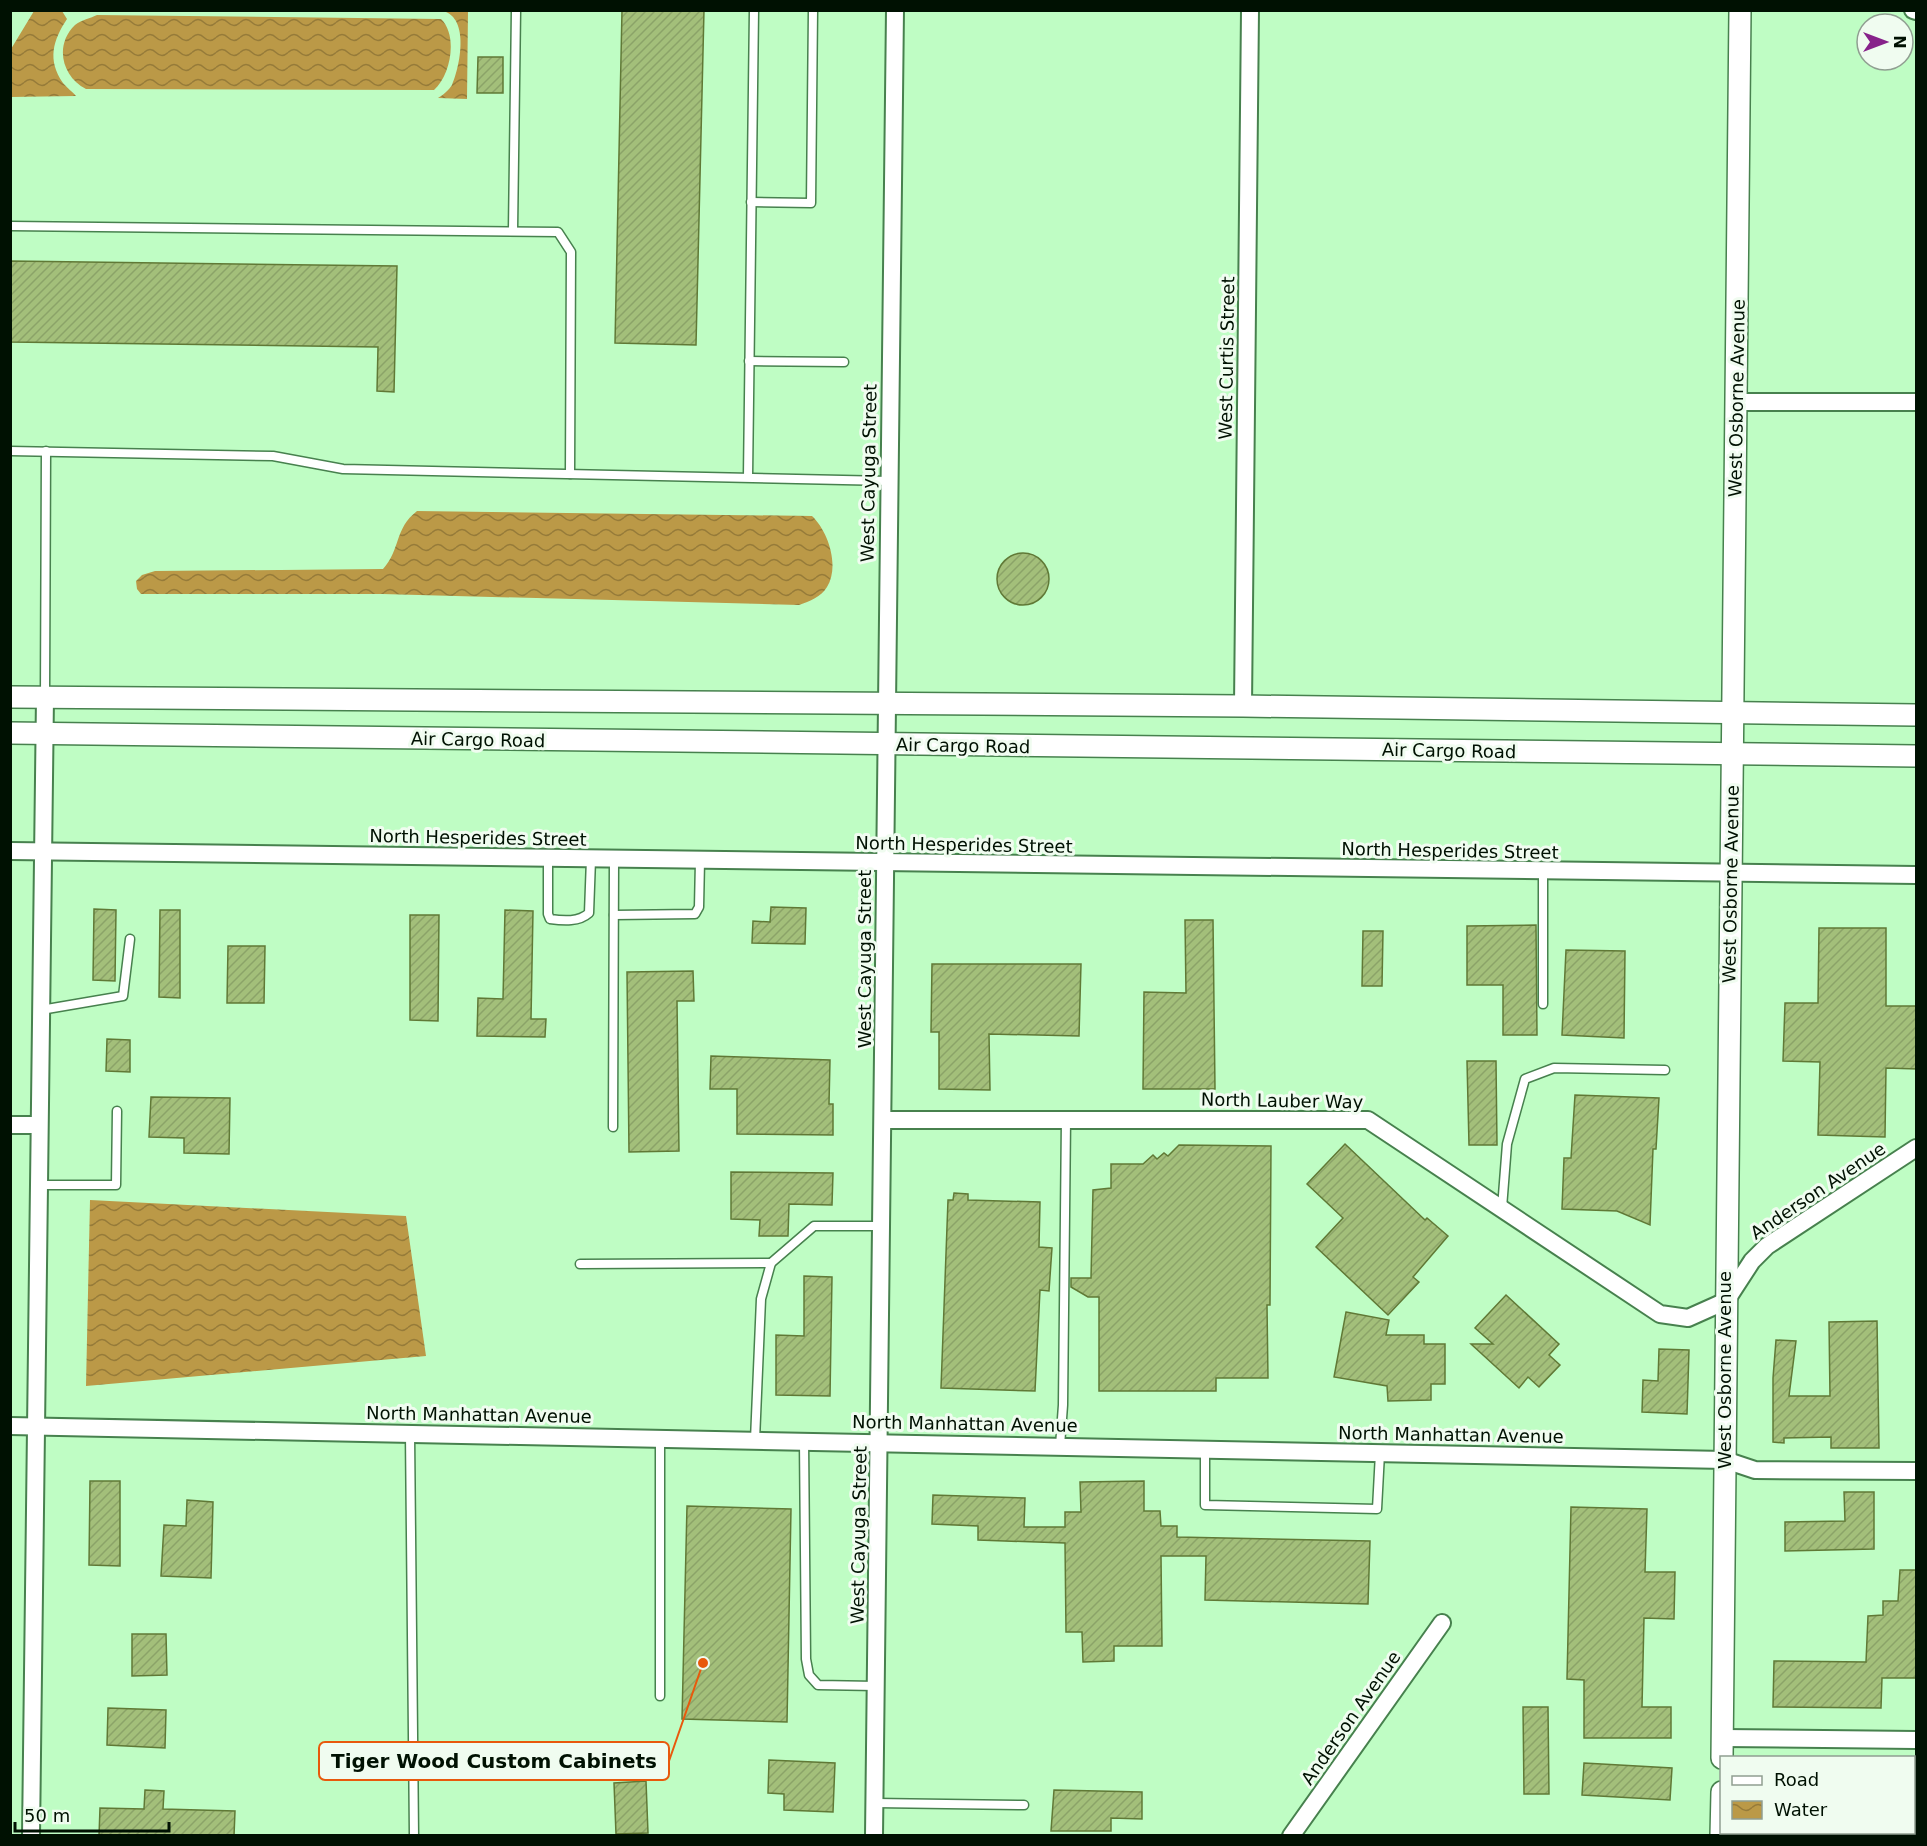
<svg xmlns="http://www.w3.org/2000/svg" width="1927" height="1846" font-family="'DejaVu Sans',sans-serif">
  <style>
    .water { fill: url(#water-waves) }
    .building { fill: url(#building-hatch); stroke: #607936; stroke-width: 1.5 }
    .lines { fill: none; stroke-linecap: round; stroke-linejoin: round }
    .service-casing { stroke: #47814e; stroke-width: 11 }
    .minor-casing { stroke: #47814e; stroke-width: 20 }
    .tertiary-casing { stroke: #47814e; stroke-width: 24 }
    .service { stroke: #fff; stroke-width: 8 }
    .minor { stroke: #fff; stroke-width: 16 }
    .tertiary { stroke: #fff; stroke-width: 21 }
    .labels { text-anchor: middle; stroke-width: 6; stroke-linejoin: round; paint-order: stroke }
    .street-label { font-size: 18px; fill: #001102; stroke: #f0fcf0 }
    .leader { fill: none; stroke: #e8590c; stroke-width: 2 }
    .callout-dot { fill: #e8590c; stroke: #f0fcf0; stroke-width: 2 }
    .callout { fill: #f0fcf0; stroke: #e8590c; stroke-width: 2 }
    .callout-label { font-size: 20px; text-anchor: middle; font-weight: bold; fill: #001102 }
  </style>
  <defs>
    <pattern id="water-waves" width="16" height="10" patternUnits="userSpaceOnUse" patternTransform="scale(1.5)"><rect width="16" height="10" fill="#bb9947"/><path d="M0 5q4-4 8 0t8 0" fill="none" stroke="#967b39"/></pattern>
    <pattern id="building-hatch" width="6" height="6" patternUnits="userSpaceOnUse" patternTransform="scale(1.5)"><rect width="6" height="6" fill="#a3bf7a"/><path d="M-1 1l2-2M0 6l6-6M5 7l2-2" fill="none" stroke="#8ba368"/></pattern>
  </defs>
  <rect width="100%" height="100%" fill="#bffdc4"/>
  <g class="water">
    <path d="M34,11h28l5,8c-14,21 -20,41 -4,64 4,5 10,9 13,13l-65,1v-48z"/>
    <path d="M429,11h39l-1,88 -29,-1c5,-3 11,-8 14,-13 8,-18 18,-67 -9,-74 -4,-1 -10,0 -14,0z"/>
    <path d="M97,15l344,4c17,16 10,56 -7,71l-348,-1c-24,-12 -32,-44 -11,-64 6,-5 16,-7 22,-10z"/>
    <path d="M417,511l395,5c16,15 28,50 15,71 -6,10 -17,14 -28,18l-417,-11h-241l-4,-5 -1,-8 6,-6 13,-4 228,-2c18,-20 11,-40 34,-58z"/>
    <polygon points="90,1200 406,1216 426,1356 86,1386"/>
  </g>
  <g class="building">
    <polygon points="622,10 704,10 696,345 615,343"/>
    <polygon points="478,57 503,57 503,93 477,93"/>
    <polygon points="10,261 397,266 394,392 377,391 378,347 10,342"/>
    <circle cx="1023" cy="579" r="26"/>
    <polygon points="771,907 806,908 805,944 752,943 753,921 770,922"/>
    <polygon points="94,909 116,910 115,981 93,980"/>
    <polygon points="160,910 180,910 180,998 159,997"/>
    <polygon points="505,910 533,911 531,1019 546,1019 545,1037 477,1036 478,998 503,999"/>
    <polygon points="410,915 439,915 438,1021 410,1020"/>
    <polygon points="1185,920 1213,920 1215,1089 1143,1089 1144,992 1186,993"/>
    <polygon points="1536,925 1537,1035 1503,1035 1503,985 1467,985 1467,926"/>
    <polygon points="1819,928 1886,928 1886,1006 1917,1006 1917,1069 1886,1068 1885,1137 1818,1135 1820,1062 1783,1061 1785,1003 1818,1003"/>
    <polygon points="1363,931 1383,931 1382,986 1362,986"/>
    <polygon points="228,946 265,946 264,1003 227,1003"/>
    <polygon points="1566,950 1625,951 1624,1038 1562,1035"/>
    <polygon points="932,964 1081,964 1079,1036 989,1034 990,1090 939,1089 939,1032 931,1032"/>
    <polygon points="693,971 694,1001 677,1001 679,1151 629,1152 627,972"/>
    <polygon points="107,1039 130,1040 130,1072 106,1071"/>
    <polygon points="711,1056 830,1060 829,1104 833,1104 833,1135 737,1134 737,1089 710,1089"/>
    <polygon points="1467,1061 1496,1061 1497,1145 1469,1145"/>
    <polygon points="1575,1095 1659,1098 1656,1149 1653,1149 1650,1225 1617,1211 1562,1209 1564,1158 1571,1158"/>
    <polygon points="151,1097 230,1098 229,1154 184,1153 184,1138 149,1137"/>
    <polygon points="1345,1144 1425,1220 1427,1218 1448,1236 1413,1277 1419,1282 1388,1315 1316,1247 1343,1218 1307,1184"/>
    <polygon points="1179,1145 1271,1146 1270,1305 1267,1305 1268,1378 1216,1378 1216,1391 1099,1391 1099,1297 1088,1297 1071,1287 1071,1278 1091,1278 1093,1190 1111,1188 1111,1164 1143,1164 1153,1155 1157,1159 1164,1153 1168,1156"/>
    <polygon points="731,1172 833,1173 832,1205 789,1204 788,1236 759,1236 760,1220 731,1219"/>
    <polygon points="954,1193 968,1194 968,1200 1040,1202 1039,1247 1052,1248 1049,1291 1040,1290 1035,1391 941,1388 948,1200 953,1200"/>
    <polygon points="804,1276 832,1277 830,1396 776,1395 776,1335 804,1336"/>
    <polygon points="1506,1295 1559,1344 1549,1355 1560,1365 1539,1387 1528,1377 1519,1388 1471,1344 1493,1344 1475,1328"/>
    <polygon points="1346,1312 1389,1320 1386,1335 1424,1335 1424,1344 1445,1344 1445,1384 1431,1384 1431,1400 1388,1401 1387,1386 1334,1377"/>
    <polygon points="1877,1321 1879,1448 1831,1448 1831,1437 1784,1438 1784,1443 1773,1442 1773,1378 1776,1340 1796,1341 1789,1396 1830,1396 1829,1322"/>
    <polygon points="1659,1349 1689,1350 1687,1414 1642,1412 1643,1380 1658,1381"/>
    <polygon points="90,1481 120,1481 120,1566 89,1565"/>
    <polygon points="1144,1481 1144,1511 1160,1511 1161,1526 1177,1526 1177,1537 1370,1541 1368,1604 1205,1600 1206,1556 1161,1556 1162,1646 1114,1646 1114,1661 1083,1662 1082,1632 1066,1632 1065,1543 978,1540 978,1526 932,1524 933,1495 1025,1498 1024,1527 1065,1527 1065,1512 1081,1512 1080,1482"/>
    <polygon points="1844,1492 1874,1492 1874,1549 1785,1551 1785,1522 1845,1521"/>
    <polygon points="187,1500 213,1502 211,1578 161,1576 164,1525 186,1526"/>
    <polygon points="687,1506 791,1509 787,1722 682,1719"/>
    <polygon points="1571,1507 1647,1509 1645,1572 1675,1572 1674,1619 1644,1618 1642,1707 1671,1707 1671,1738 1584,1738 1584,1680 1567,1679"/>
    <polygon points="1900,1570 1917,1570 1917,1678 1882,1678 1881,1708 1773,1707 1774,1661 1866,1662 1868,1616 1883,1615 1883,1601 1898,1601"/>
    <polygon points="132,1634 166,1634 167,1675 132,1676"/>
    <polygon points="1523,1707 1548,1707 1549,1794 1524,1794"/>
    <polygon points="108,1708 166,1710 165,1748 107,1745"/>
    <polygon points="769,1760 835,1763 833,1812 784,1810 784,1794 768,1793"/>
    <polygon points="1584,1763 1672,1768 1670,1800 1582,1795"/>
    <polygon points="646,1781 648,1833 616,1834 614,1783"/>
    <polygon points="145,1790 164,1791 163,1809 235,1811 234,1836 99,1836 100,1808 144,1809"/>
    <polygon points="1054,1790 1142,1792 1142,1819 1111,1818 1111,1831 1051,1831"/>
  </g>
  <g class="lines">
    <g class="service-casing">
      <g id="service">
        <polyline points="751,202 811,203 813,10"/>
        <polyline points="10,226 558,232 571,252 570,474"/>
        <polyline points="513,230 516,10"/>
        <polyline points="749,361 844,362"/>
        <polyline points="10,451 273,456 343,469 889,481"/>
        <polyline points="748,477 754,10"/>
        <polyline points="45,697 46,451"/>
        <path d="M548,859v55l2,5c14,2 29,3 39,-6l2,-54"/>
        <polyline points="1543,871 1543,1004"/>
        <polyline points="614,915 695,914 699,907 700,861"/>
        <polyline points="41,1010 123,996 130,939"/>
        <polyline points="613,1127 614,860"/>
        <polyline points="39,1185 116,1185 117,1111"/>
        <polyline points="1502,1208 1507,1144 1525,1079 1554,1068 1665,1070"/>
        <polyline points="580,1264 771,1263"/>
        <polyline points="410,1434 414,1836"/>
        <polyline points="755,1440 761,1299 771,1263 814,1226 882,1226"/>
        <polyline points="804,1441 806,1659 809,1675 818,1685 876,1686"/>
        <polyline points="1060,1446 1063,1405 1066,1119"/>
        <polyline points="1205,1449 1205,1505 1377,1509 1380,1453"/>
        <polyline points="660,1696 660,1438"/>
        <polyline points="875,1803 1024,1805"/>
      </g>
    </g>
    <g class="minor-casing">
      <g id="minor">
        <polyline points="1913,10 1916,11"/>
        <polyline points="1737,402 1916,402"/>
        <polyline points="1243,706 1250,10"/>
        <polyline points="10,851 1916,875"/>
        <polyline points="883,1120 1368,1120 1660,1314 1688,1318 1726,1301 1752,1261 1767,1246 1916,1148"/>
        <polyline points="10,1125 39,1125"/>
        <polyline points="10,1426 1725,1460 1755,1470 1916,1471"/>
        <polyline points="1722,1738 1916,1740"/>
        <polyline points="31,1836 45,697"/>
        <polyline points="874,1836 895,10"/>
        <polyline points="1291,1836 1442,1623"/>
      </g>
    </g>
    <g class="tertiary-casing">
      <g id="tertiary">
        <polyline points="10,697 1243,706 1916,715"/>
        <polyline points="10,733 1916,756"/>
        <polyline points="1722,1758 1740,10"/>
        <polyline points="1721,1836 1722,1792"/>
      </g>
    </g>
    <use href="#service" class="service"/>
    <use href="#minor" class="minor"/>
    <use href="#tertiary" class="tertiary"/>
  </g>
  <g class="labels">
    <g class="street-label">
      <text transform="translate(1227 358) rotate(-89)" y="6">West Curtis Street</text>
      <text transform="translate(1737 398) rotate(-89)" y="6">West Osborne Avenue</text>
      <text transform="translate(869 473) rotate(-89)" y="6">West Cayuga Street</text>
      <text transform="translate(478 740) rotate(1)" y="6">Air Cargo Road</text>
      <text transform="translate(963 746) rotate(1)" y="6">Air Cargo Road</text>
      <text transform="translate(1449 751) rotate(1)" y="6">Air Cargo Road</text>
      <text transform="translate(478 838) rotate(1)" y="6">North Hesperides Street</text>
      <text transform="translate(964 845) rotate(1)" y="6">North Hesperides Street</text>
      <text transform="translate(1450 851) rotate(1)" y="6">North Hesperides Street</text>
      <text transform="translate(1731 884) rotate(-89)" y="6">West Osborne Avenue</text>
      <text transform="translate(865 959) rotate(-90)" y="6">West Cayuga Street</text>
      <text transform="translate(1282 1101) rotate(1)" y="6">North Lauber Way</text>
      <text transform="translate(1818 1191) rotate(-34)" y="6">Anderson Avenue</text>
      <text transform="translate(1725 1370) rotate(-90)" y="6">West Osborne Avenue</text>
      <text transform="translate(479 1415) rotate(1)" y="6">North Manhattan Avenue</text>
      <text transform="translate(965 1424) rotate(1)" y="6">North Manhattan Avenue</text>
      <text transform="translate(1451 1435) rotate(1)" y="6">North Manhattan Avenue</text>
      <text transform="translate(859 1535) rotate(-89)" y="6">West Cayuga Street</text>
      <text transform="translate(1351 1718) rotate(-55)" y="6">Anderson Avenue</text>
    </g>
  </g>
  <path class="leader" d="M703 1663L669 1761"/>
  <circle class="callout-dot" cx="703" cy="1663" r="6"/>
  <rect class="callout" x="319" y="1742" width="350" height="38" rx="6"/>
  <g class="callout-label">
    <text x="494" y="1768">Tiger Wood Custom Cabinets</text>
  </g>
  <rect width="1927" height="1846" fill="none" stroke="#001102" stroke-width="24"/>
  <rect x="1720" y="1756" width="195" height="78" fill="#f0fcf0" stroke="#909e91" stroke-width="1.5"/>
  <rect x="1732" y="1776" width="30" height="9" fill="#ffffff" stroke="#909e91" stroke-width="1.5"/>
  <text x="1774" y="1786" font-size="18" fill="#001102">Road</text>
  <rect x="1732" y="1801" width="30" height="18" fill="url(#water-waves)" stroke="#909e91" stroke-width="1.5"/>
  <text x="1774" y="1816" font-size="18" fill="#001102">Water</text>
  <g transform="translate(1885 42) rotate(90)"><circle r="28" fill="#f0fcf0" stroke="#909e91" stroke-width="1.5"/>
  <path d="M0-4.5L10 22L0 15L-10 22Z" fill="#87228a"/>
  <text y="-9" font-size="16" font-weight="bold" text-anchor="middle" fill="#001102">N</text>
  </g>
  <path d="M15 1822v9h154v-9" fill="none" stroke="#001102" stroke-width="3"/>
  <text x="24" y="1822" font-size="18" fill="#001102" stroke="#f0fcf0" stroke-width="4.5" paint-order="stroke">50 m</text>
</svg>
